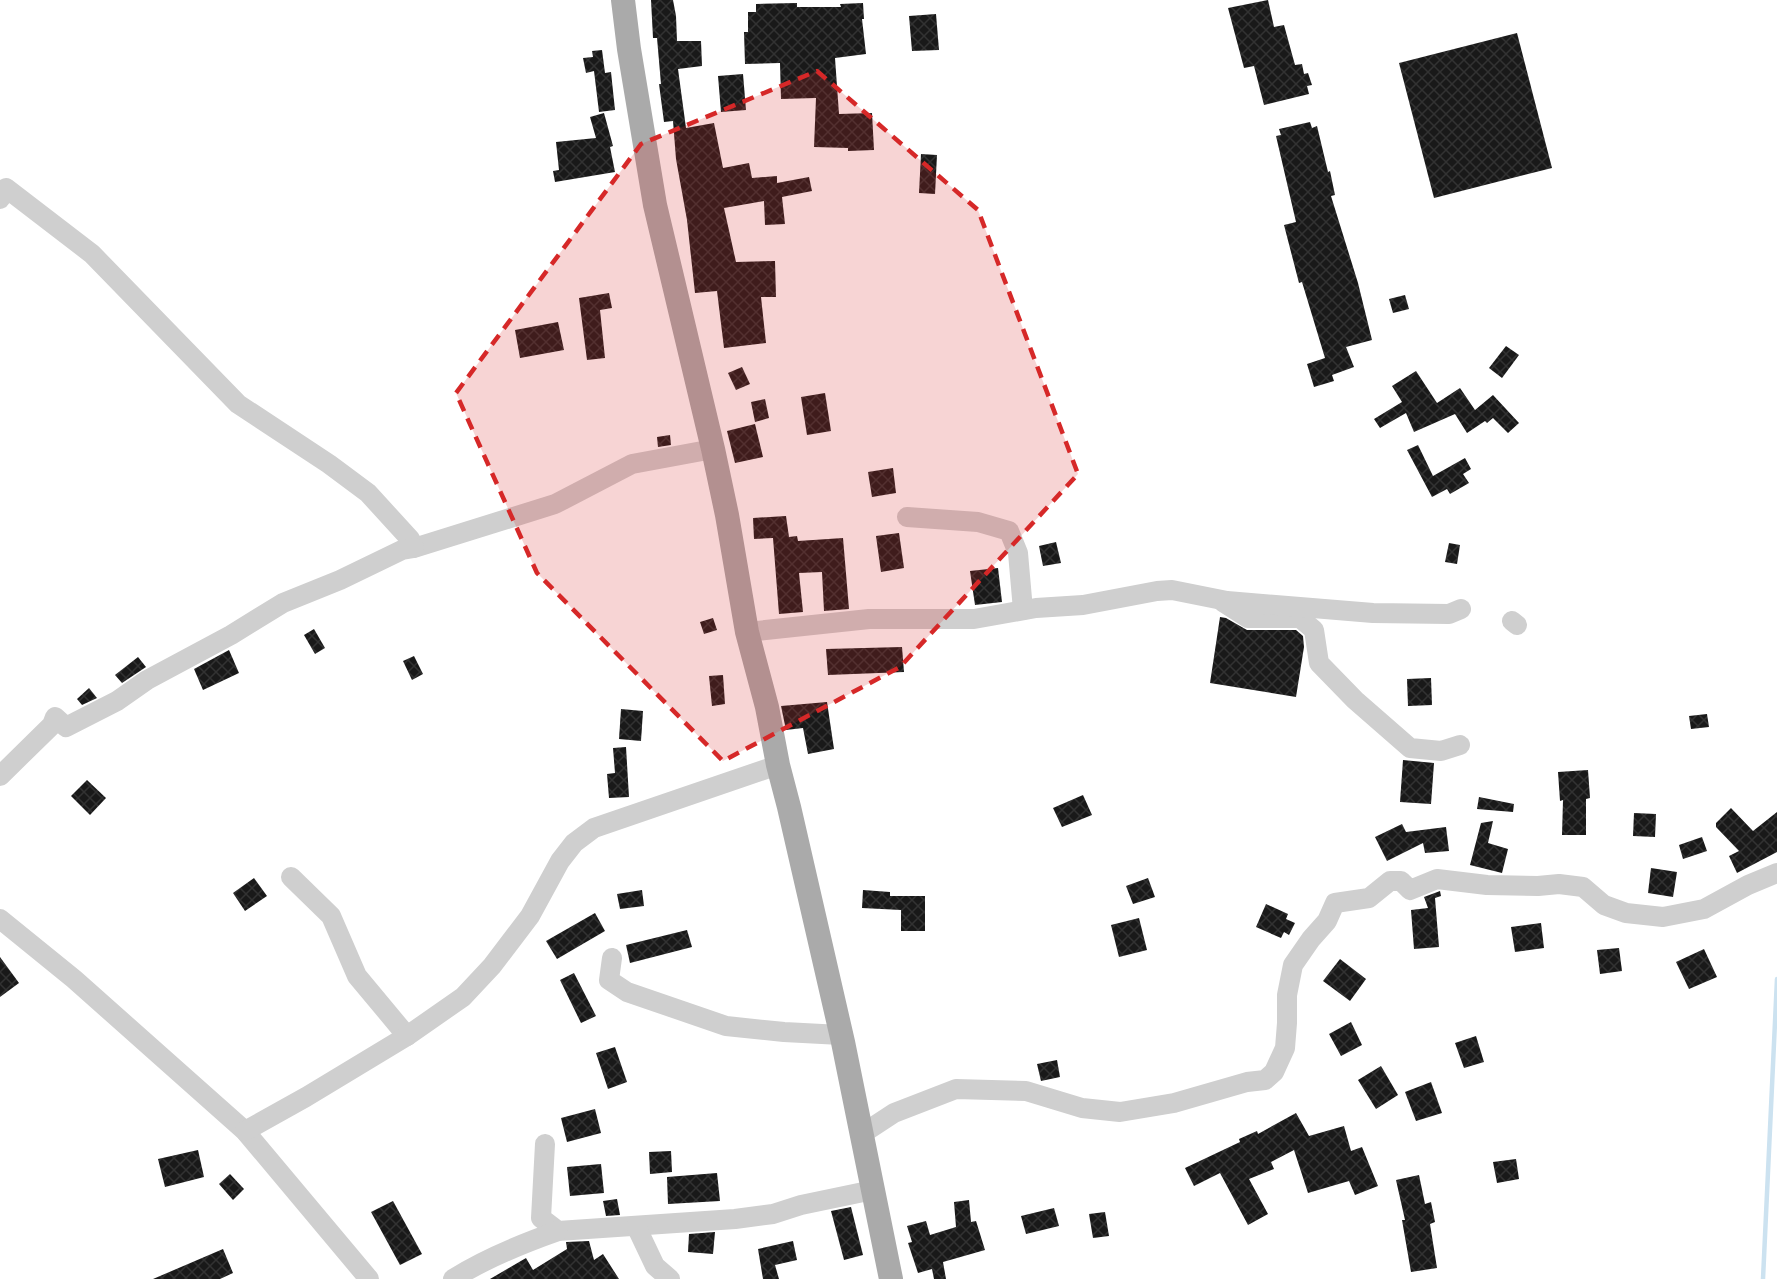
<svg xmlns="http://www.w3.org/2000/svg" width="1777" height="1279" font-family="'Nunito Sans',sans-serif">
  <style>
    .lines { fill: none; stroke-linecap: round; stroke-linejoin: round }
    .stream { stroke: #cce2f0; stroke-width: 4.5 }
    .building { fill: url(#building-cross-hatch) }
    .minor { stroke: #cfcfcf; stroke-width: 20 }
    .major { stroke: #aaa; stroke-width: 24 }
    .marked { fill: #d62828; fill-opacity: 0.2; stroke: #d62828; stroke-width: 4.5; stroke-dasharray: 12 8; stroke-linejoin: round }
  </style>
  <defs>
    <pattern id="building-cross-hatch" width="8" height="8" patternUnits="userSpaceOnUse" patternTransform="scale(1.5)"><rect width="8" height="8" fill="#191919"/><path d="M0 0l8 8M0 8l8-8" fill="none" stroke="#323232"/></pattern>
  </defs>
  <rect width="100%" height="100%" fill="#fff"/>
  <g class="lines">
    <polyline class="stream" points="1763,1279 1777,979"/>
  </g>
  <g class="building">
    <polygon points="651,0 673,0 676,16 677,41 701,41 702,66 678,69 686,128 714,123 723,168 749,163 752,178 777,176 777,183 809,177 812,191 782,197 785,224 765,225 764,201 724,208 736,262 775,261 776,297 761,297 766,343 724,348 717,291 695,293 687,220 676,159 673,121 664,122 659,84 661,84 657,38 653,38"/>
    <polygon points="1268,0 1274,27 1284,25 1295,65 1302,64 1304,74 1308,73 1312,85 1307,86 1309,94 1264,105 1254,66 1244,68 1228,8"/>
    <polygon points="797,3 797,7 841,7 840,4 863,3 864,19 862,19 866,54 835,58 839,114 872,113 874,150 848,151 848,148 814,147 816,98 781,99 780,63 745,64 744,32 748,32 748,12 756,12 756,4"/>
    <polygon points="936,14 939,50 912,51 909,16"/>
    <polygon points="1517,33 1552,168 1434,198 1399,63"/>
    <polygon points="602,50 605,73 611,72 615,110 599,112 594,71 586,73 583,58 593,57 592,51"/>
    <polygon points="743,74 746,110 721,112 718,76"/>
    <polygon points="604,113 613,146 610,147 615,172 555,182 553,171 559,170 556,142 596,138 590,117"/>
    <polygon points="1310,122 1312,128 1317,126 1328,172 1330,171 1335,195 1331,196 1358,283 1372,340 1346,347 1354,367 1332,375 1334,381 1314,387 1307,364 1325,358 1302,282 1299,283 1284,225 1296,222 1276,136 1281,135 1279,129"/>
    <polygon points="921,154 937,155 935,194 919,193"/>
    <polygon points="609,293 612,308 600,310 605,358 587,360 579,298"/>
    <polygon points="1405,295 1409,309 1393,313 1389,299"/>
    <polygon points="558,322 564,350 520,358 515,330"/>
    <polygon points="1506,346 1519,355 1502,378 1489,368"/>
    <polygon points="742,367 750,384 736,390 728,373"/>
    <polygon points="1416,371 1437,403 1460,388 1475,410 1493,395 1519,423 1508,433 1493,418 1487,423 1485,421 1467,433 1455,414 1414,432 1406,413 1380,428 1374,419 1402,402 1392,386"/>
    <polygon points="825,393 831,431 807,435 801,397"/>
    <polygon points="765,399 769,418 755,422 751,402"/>
    <polygon points="755,424 763,457 735,463 727,431"/>
    <polygon points="670,435 671,445 658,447 657,437"/>
    <polygon points="1418,445 1433,476 1465,458 1471,469 1463,474 1469,483 1450,494 1447,489 1432,497 1407,450"/>
    <polygon points="893,468 896,493 872,497 868,472"/>
    <polygon points="786,516 789,537 797,536 798,541 843,538 849,609 824,611 822,572 799,573 803,612 779,614 773,538 754,539 753,518"/>
    <polygon points="899,533 904,568 881,572 876,536"/>
    <polygon points="1056,542 1061,563 1043,566 1039,546"/>
    <polygon points="1449,543 1460,545 1457,564 1445,562"/>
    <polygon points="998,568 1002,602 975,605 970,571"/>
    <polygon points="1220,617 1226,618 1247,630 1296,630 1303,636 1304,647 1296,697 1210,683"/>
    <polygon points="713,618 717,630 704,634 700,622"/>
    <polygon points="314,629 325,648 315,654 304,635"/>
    <polygon points="902,647 904,672 828,675 826,649"/>
    <polygon points="229,650 239,673 203,690 194,669"/>
    <polygon points="414,656 423,674 412,680 403,661"/>
    <polygon points="138,657 146,667 122,683 115,675"/>
    <polygon points="723,675 725,704 712,706 709,676"/>
    <polygon points="1431,678 1432,705 1408,706 1407,679"/>
    <polygon points="89,688 97,698 82,705 77,699"/>
    <polygon points="827,702 834,749 808,754 803,728 786,730 781,706"/>
    <polygon points="621,709 643,711 641,741 619,739"/>
    <polygon points="1707,714 1709,727 1691,729 1689,716"/>
    <polygon points="626,747 629,797 609,798 607,774 615,773 613,748"/>
    <polygon points="1403,760 1434,763 1431,804 1400,802"/>
    <polygon points="1588,770 1590,798 1586,799 1586,835 1562,835 1563,800 1560,801 1558,772"/>
    <polygon points="87,780 106,798 90,815 71,796"/>
    <polygon points="1083,795 1092,815 1062,827 1053,808"/>
    <polygon points="1479,797 1514,804 1513,812 1477,809"/>
    <polygon points="1731,808 1753,831 1777,812 1777,852 1737,873 1729,856 1739,851 1716,827 1716,823"/>
    <polygon points="1634,813 1656,814 1655,837 1633,836"/>
    <polygon points="1493,821 1488,843 1508,849 1502,873 1470,865 1481,823"/>
    <polygon points="1402,824 1406,832 1446,827 1449,851 1425,853 1423,843 1387,861 1375,837"/>
    <polygon points="1702,837 1707,851 1683,859 1679,845"/>
    <polygon points="1651,868 1677,872 1673,897 1648,893"/>
    <polygon points="254,878 267,896 245,911 233,893"/>
    <polygon points="1148,878 1155,897 1133,904 1126,886"/>
    <polygon points="642,890 644,906 620,909 617,894"/>
    <polygon points="863,890 890,892 890,896 925,896 925,931 901,931 901,910 862,908"/>
    <polygon points="1440,891 1441,896 1435,898 1439,947 1414,949 1411,910 1428,908 1424,897"/>
    <polygon points="1266,904 1288,914 1286,919 1295,923 1289,935 1284,932 1281,938 1256,927"/>
    <polygon points="595,913 605,931 557,959 546,941"/>
    <polygon points="1139,918 1147,950 1119,957 1111,925"/>
    <polygon points="1541,923 1544,948 1515,952 1511,927"/>
    <polygon points="687,930 692,947 630,963 626,945"/>
    <polygon points="1619,948 1622,971 1600,974 1597,950"/>
    <polygon points="1704,949 1717,977 1689,989 1676,962"/>
    <polygon points="0,957 19,983 0,997"/>
    <polygon points="1340,959 1366,979 1350,1001 1323,981"/>
    <polygon points="574,973 596,1016 581,1023 560,980"/>
    <polygon points="1351,1022 1362,1045 1341,1056 1329,1034"/>
    <polygon points="1476,1036 1484,1062 1464,1068 1455,1043"/>
    <polygon points="615,1047 627,1082 608,1089 596,1053"/>
    <polygon points="1057,1060 1060,1077 1041,1081 1037,1064"/>
    <polygon points="1381,1066 1398,1095 1376,1109 1358,1080"/>
    <polygon points="1431,1082 1442,1113 1416,1121 1405,1092"/>
    <polygon points="595,1109 601,1133 567,1142 561,1118"/>
    <polygon points="1296,1113 1309,1136 1344,1126 1351,1151 1362,1147 1378,1186 1355,1195 1349,1181 1308,1193 1294,1150 1271,1162 1274,1169 1249,1179 1268,1214 1248,1225 1220,1173 1194,1186 1185,1168 1240,1142 1239,1139 1257,1131 1258,1134"/>
    <polygon points="198,1150 204,1177 165,1187 158,1159"/>
    <polygon points="671,1151 672,1172 650,1174 649,1152"/>
    <polygon points="1516,1159 1519,1179 1497,1183 1493,1162"/>
    <polygon points="601,1164 604,1193 570,1196 567,1167"/>
    <polygon points="717,1173 720,1201 668,1204 667,1177"/>
    <polygon points="230,1174 244,1189 233,1200 219,1184"/>
    <polygon points="1419,1175 1425,1204 1431,1202 1435,1222 1430,1224 1437,1268 1411,1272 1402,1220 1405,1220 1396,1180"/>
    <polygon points="617,1199 620,1215 606,1216 603,1201"/>
    <polygon points="969,1200 971,1222 976,1221 985,1250 943,1262 946,1279 934,1279 932,1269 918,1273 908,1243 912,1242 907,1226 926,1221 930,1235 956,1227 954,1202"/>
    <polygon points="393,1201 422,1254 400,1265 371,1212"/>
    <polygon points="851,1207 863,1255 844,1260 831,1211"/>
    <polygon points="1054,1208 1059,1226 1026,1234 1021,1216"/>
    <polygon points="1105,1212 1109,1236 1093,1238 1089,1214"/>
    <polygon points="715,1232 713,1254 688,1252 689,1234"/>
    <polygon points="589,1241 594,1260 603,1254 619,1279 490,1279 526,1258 533,1270 567,1249 566,1242"/>
    <polygon points="793,1241 797,1260 775,1265 779,1279 763,1279 758,1249"/>
    <polygon points="223,1249 233,1273 220,1279 153,1279"/>
  </g>
  <g class="lines">
    <g class="minor">
      <polyline points="0,199 6,188 92,254 238,404 329,464 368,493 410,539 414,548 555,504 632,464 713,449"/>
      <polyline points="907,517 978,522 1009,531 1018,553 1023,610"/>
      <polyline points="1223,602 1248,618 1300,618 1314,630 1319,663 1355,700 1410,748 1441,751 1460,745"/>
      <polyline points="1512,621 1517,625"/>
      <polyline points="747,632 869,619 974,619 1036,608 1083,605 1157,591 1172,590 1227,601 1373,613 1449,614 1461,609"/>
      <polyline points="0,776 52,725 55,717 66,727 117,701 147,680 231,635 283,603 340,580 402,550 414,548"/>
      <polyline points="291,877 331,916 357,976 407,1036"/>
      <polyline points="0,919 74,979 245,1131 369,1279"/>
      <polyline points="612,958 609,980 627,992 726,1026 784,1032 841,1035"/>
      <polyline points="245,1131 306,1097 407,1036 463,997 492,966 530,916 560,861 574,843 594,828 778,765"/>
      <polyline points="862,1134 894,1113 956,1089 1026,1091 1082,1108 1120,1112 1174,1103 1247,1082 1265,1080 1274,1072 1285,1048 1287,1023 1287,995 1293,965 1311,939 1327,921 1335,903 1369,898 1390,881 1401,881 1410,890 1437,879 1487,885 1538,886 1559,884 1583,887 1604,905 1626,913 1663,917 1704,909 1748,885 1777,873"/>
      <polyline points="545,1144 541,1218 558,1231 735,1219 773,1214 801,1205 873,1190"/>
      <polyline points="636,1226 655,1266 670,1279"/>
      <path d="M453,1279c33,-21 68,-35 105,-48"/>
    </g>
    <polyline class="major" points="623,0 629,49 655,205 713,449 727,515 747,632 767,707 778,765 789,807 843,1042 891,1279"/>
  </g>
  <path class="marked" d="M817,71l161,139 100,264 -178,193 -177,94 -186,-188 -81,-180 185,-249z"/>
</svg>
